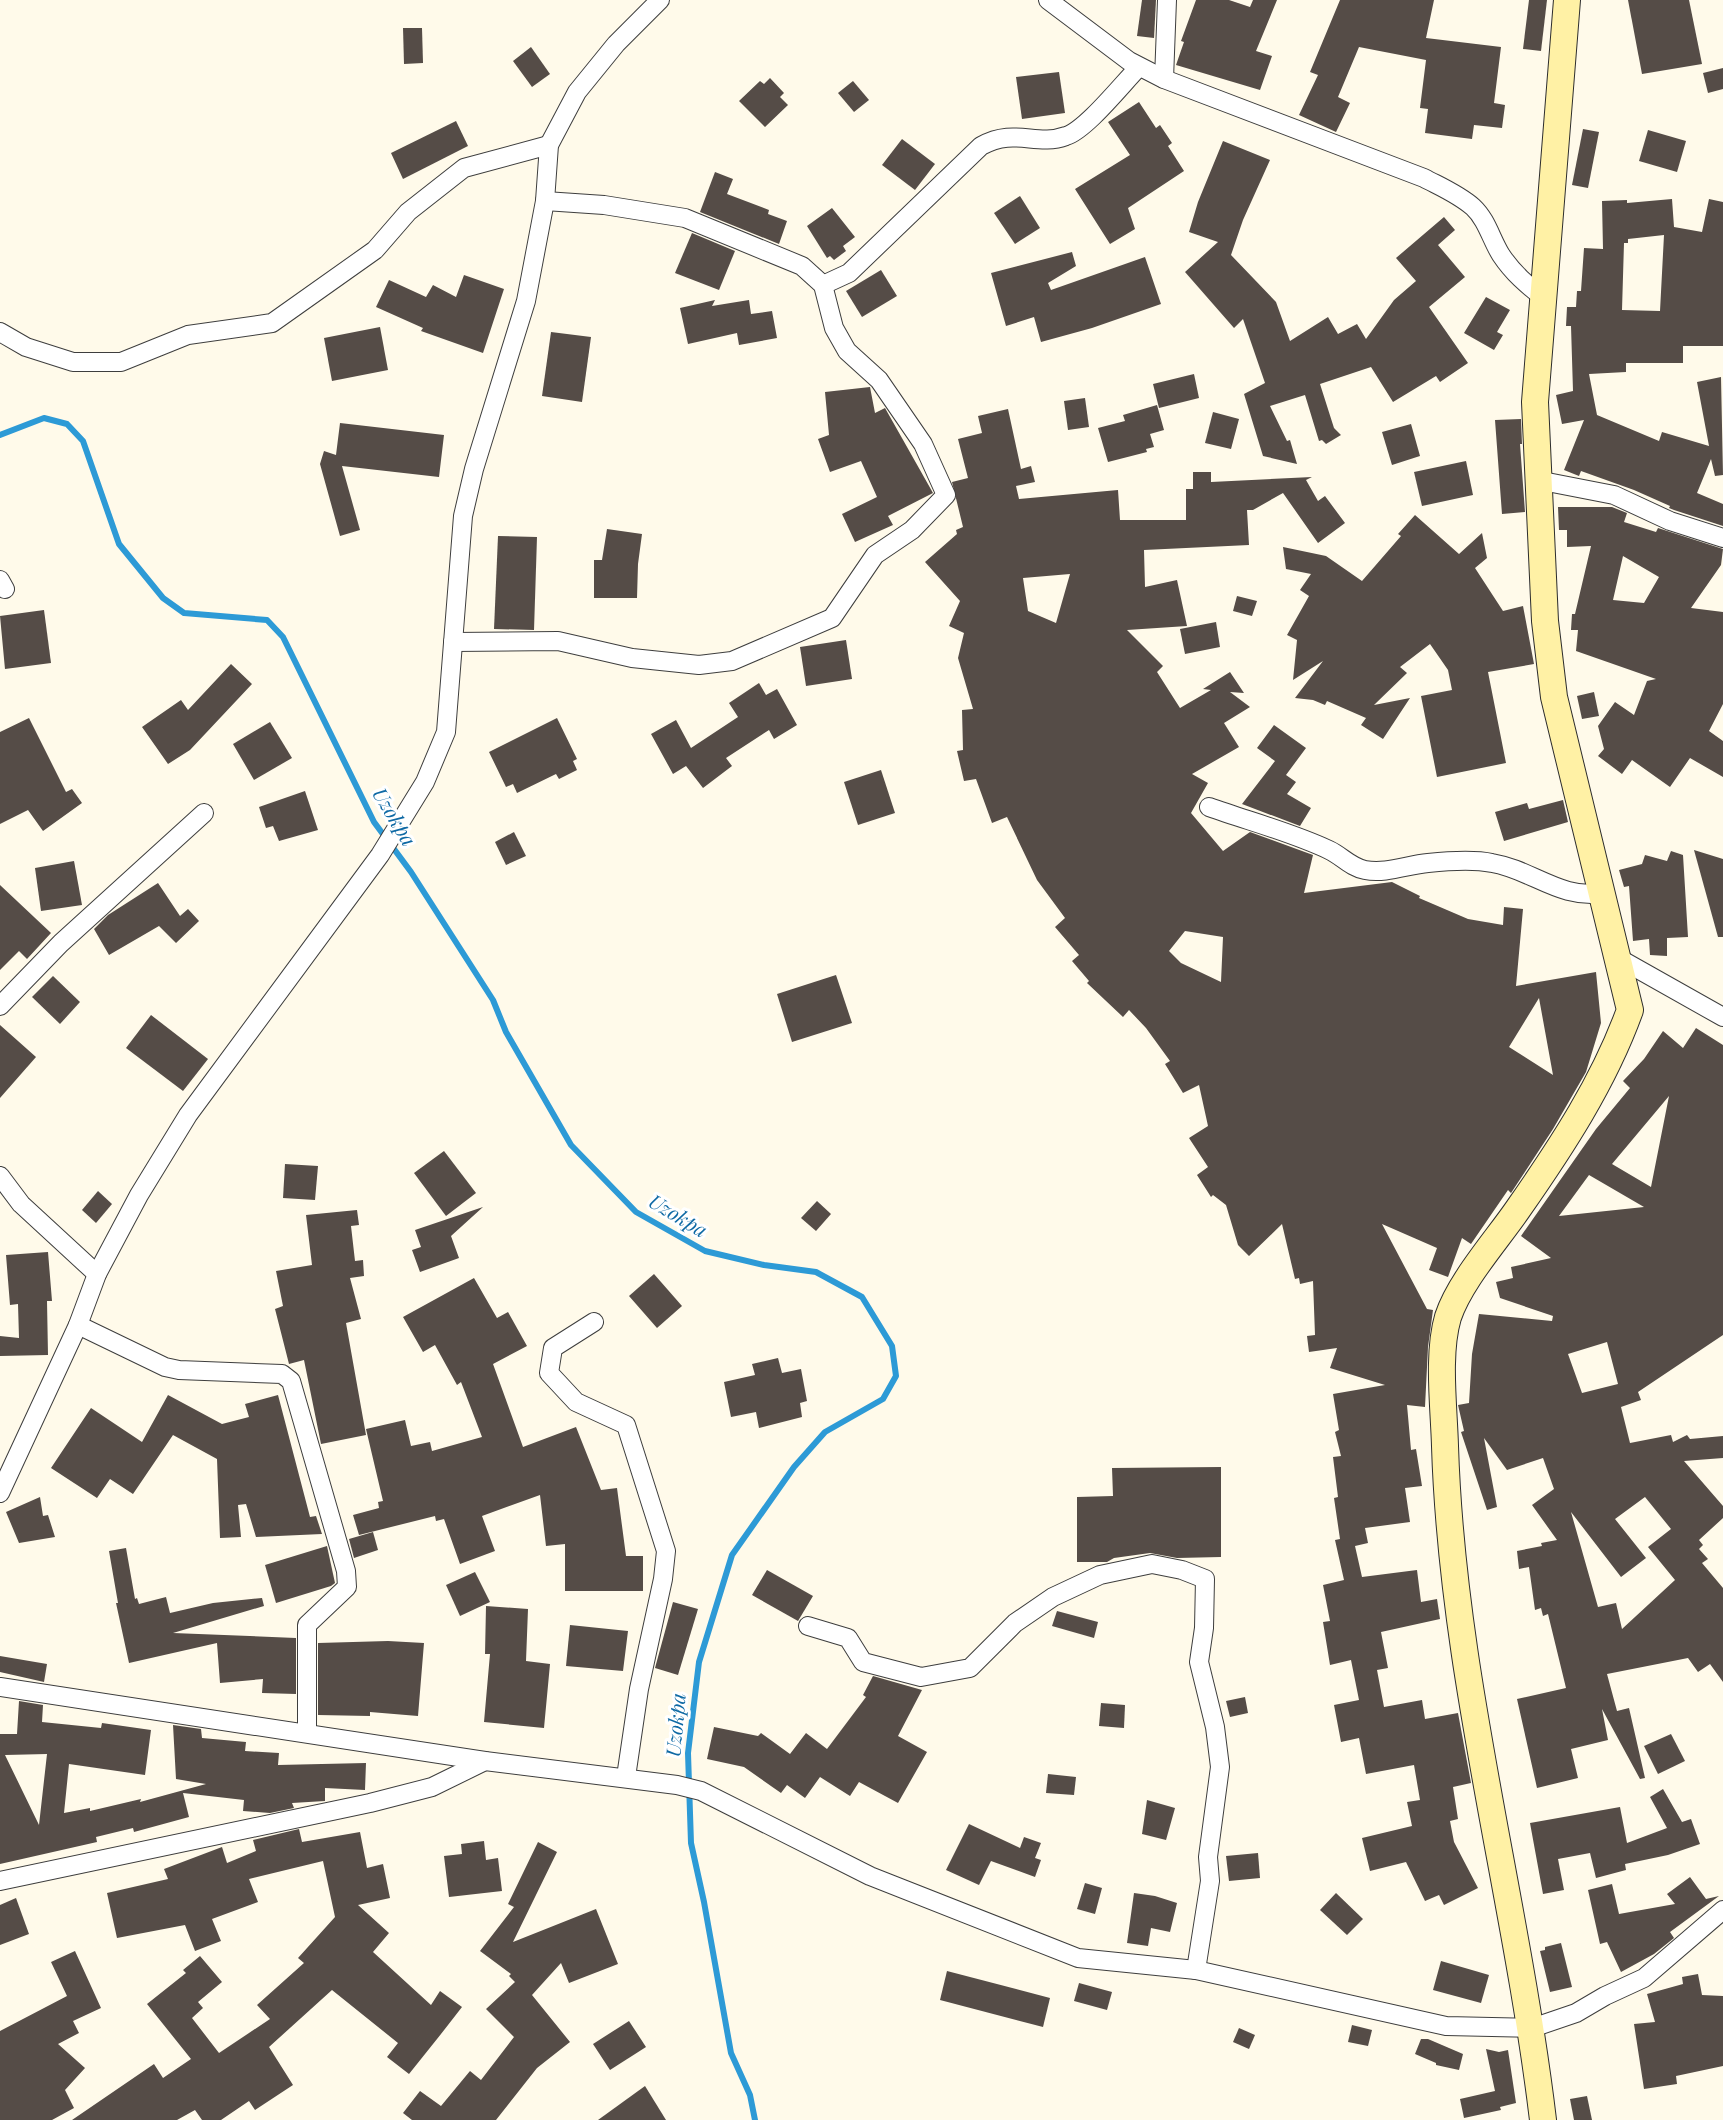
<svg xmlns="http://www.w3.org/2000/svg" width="1723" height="2120" font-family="'Playfair Display',serif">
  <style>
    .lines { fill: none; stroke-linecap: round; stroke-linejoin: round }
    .stream { stroke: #2d9ad6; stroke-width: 6 }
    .building { fill: #554c47; fill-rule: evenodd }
    .minor-casing { stroke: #3e3e3e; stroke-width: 20 }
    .secondary-casing { stroke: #2d2d2d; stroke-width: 28 }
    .minor { stroke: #fff; stroke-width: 18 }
    .secondary { stroke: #fff1a5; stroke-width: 26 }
    .labels { text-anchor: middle; stroke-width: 6; stroke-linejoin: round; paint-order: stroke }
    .water-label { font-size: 20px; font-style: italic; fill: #0e69a4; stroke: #fff }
  </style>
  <rect width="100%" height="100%" fill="#fffaea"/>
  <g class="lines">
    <polyline class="stream" points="0,435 44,418 67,424 83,441 119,544 163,598 184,613 267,620 283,637 374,822 411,872 493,1000 506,1032 571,1145 636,1212 705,1251 764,1265 816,1272 862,1297 892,1346 896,1376 883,1399 825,1432 794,1467 732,1555 699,1662 688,1753 691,1843 704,1902 731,2053 750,2095 755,2120"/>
  </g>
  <g class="building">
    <polygon points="1142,0 1156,0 1154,38 1137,36"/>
    <polygon points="1196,0 1229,0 1250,7 1253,0 1277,0 1256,51 1272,56 1260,90 1176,65 1184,42 1181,41"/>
    <polygon points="1340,0 1434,0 1426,38 1501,47 1494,103 1505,105 1502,128 1474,125 1472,139 1425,133 1428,109 1420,108 1426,60 1359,47 1338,97 1350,103 1336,132 1299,115 1318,75 1310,72"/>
    <polygon points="1529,0 1547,0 1541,51 1523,49"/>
    <polygon points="1628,0 1689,0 1702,64 1642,74"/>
    <polygon points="403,28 422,28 423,63 404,64"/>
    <polygon points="531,47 550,74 532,87 513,61"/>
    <polygon points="1723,68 1723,89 1708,93 1703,73"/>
    <polygon points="1059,72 1065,113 1022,119 1016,77"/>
    <polygon points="770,78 784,93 780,97 788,105 765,127 739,101 760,81 764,84"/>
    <polygon points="853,81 869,100 854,112 838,93"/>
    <polygon points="1139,102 1156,128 1160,125 1172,143 1168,146 1184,171 1128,208 1135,229 1110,244 1075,189 1130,155 1108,122"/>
    <polygon points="456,121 468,146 403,179 391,153"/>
    <polygon points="1583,129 1599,132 1588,188 1572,185"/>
    <polygon points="1648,130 1686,141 1677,172 1639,161"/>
    <polygon points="902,139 935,164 915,190 882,165"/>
    <polygon points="1223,141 1270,160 1243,220 1231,255 1276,302 1290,341 1328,317 1338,334 1357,324 1366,339 1394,300 1416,281 1396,258 1444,217 1455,230 1438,245 1465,277 1429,307 1468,363 1440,382 1436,376 1393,402 1371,367 1320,384 1334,428 1341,435 1326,444 1322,440 1319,441 1305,395 1270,406 1287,441 1290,440 1297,464 1263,456 1244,394 1265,383 1243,319 1234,328 1185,272 1218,242 1189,232 1198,202"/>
    <polygon points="715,172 733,179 727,194 769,210 768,214 787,221 779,244 700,212"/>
    <polygon points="1020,196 1040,228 1015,244 994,213"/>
    <path d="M1672,199l2,28 28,5 7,-33 14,3v144h-40v17h-57v9l-37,2 8,41 62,26 3,-9 47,14 -12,-64 24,-5 2,98 -8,1 -4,-17 -14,34 26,11v22l-49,-16 -5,-2 1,-2 -36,-16 -53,-19 -2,5 -15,-6 20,-50 -22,4 -6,-29 17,-4 -2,-65h-5l1,-19h9l1,-16h4l3,-43 19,1 -1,-48 25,-1v3zM1664,235l-4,76 -38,-1 2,-67h4v-4z"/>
    <polygon points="832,208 855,237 843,246 846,251 834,260 830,256 827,258 807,226"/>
    <polygon points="692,233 735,251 719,290 675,273"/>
    <polygon points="1072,252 1076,266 1048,283 1051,290 1145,257 1161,304 1092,328 1041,342 1034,317 1006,326 991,273"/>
    <polygon points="881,270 897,296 862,317 846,291"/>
    <polygon points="464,275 504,289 483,353 421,331 423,328 376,307 389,280 426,297 433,285 456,297"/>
    <polygon points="1486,297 1510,310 1497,332 1503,335 1494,350 1464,333"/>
    <polygon points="715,300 712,306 749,300 751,314 772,311 777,338 739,345 737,333 688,344 680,308"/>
    <polygon points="380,327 388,370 332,381 324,338"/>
    <polygon points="551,332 591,337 582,402 542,396"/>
    <polygon points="1194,374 1199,398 1159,408 1153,384"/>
    <polygon points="870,387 875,413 885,408 933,493 888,516 893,525 855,542 842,514 877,497 861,461 830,472 818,439 829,435 825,392"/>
    <polygon points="1085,398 1089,427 1068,430 1064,401"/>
    <polygon points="1157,405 1164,430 1150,434 1154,447 1146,449 1147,452 1108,462 1098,428 1125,421 1123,415"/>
    <path d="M1008,409l13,60 10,-3 4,16 -19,4 3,13 99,-9 2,30h66v-31h7v-17h18v10l101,-5 -6,3 12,21 7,-5 20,27 -27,20 -35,-50 -30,17h-6l2,35 -105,5 1,37 32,-7 10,46 -60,4 36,36 -6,6 23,36 31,-18 -8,-1 27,-17 14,21 -14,-1 20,15 -26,16 15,24 -47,27 16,9 -17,30 32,38 27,-19 63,23 -9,38 88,-11 28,14 -1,2 49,21 35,6 1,-18 19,2 -7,77 80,-14 5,51 -15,49 -33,57 -42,64 -3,-3 -37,54 -9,-6 -14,39 -19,-7 8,-22 -55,-24 45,85 6,1 -5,37 -3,60 -18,-2 4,45 5,-1 6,37 -17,2 5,34 -45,6 3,15 -13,3 7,31 55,-7 4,32 16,-3 3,20 -59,13 7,36 -11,2 7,37 38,-7 3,19 33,-6 13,70 -18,4 5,32 -8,2 4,21 24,46 -34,17 -5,-10 -14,6 -19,-39 -36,9 -8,-33 50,-12 -5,-24 13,-2 -6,-35 -48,9 -7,-36 -18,4 -7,-37 25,-5 -8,-40 -21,5 -7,-43 7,-1 -7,-36 21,-5 -9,-40 5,-1 -6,-41 4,-1 -5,-40 8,-1 -6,-24 4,-2 -6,-36 52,-9 -55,-17 7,-20 -28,4 -2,-16 8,-1 -2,-54 -13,3 -1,-6 -4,1 -13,-55 -33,32 -11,-11 -12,-40 -13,-10 -2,2 -14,-22 11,-8 -19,-29 19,-12 -9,-41 -16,8 -18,-29 5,-3 -24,-33 -17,-18 -6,7 -36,-34 2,-2 -17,-20 7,-6 -24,-28 10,-9 -28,-38 -30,-63 -15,6 -16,-44 -12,2 -7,-30 6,-1 -1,-40 11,-1 -15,-51 6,-25 -15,-7 11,-25 -35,-39 32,-28 -1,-4 7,-3 -11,-45 16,-4 -10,-39 24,-6 -4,-17zM1070,574l-14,49 -28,-12 -5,-33zM1185,931l38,6 -2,45 -40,-19 -12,-12zM1539,998l14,77 -44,-28z"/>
    <polygon points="1213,412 1239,419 1231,449 1205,443"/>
    <polygon points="1521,419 1522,444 1520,444 1525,512 1502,514 1495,420"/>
    <polygon points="340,423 444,435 439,477 342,466 360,530 340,536 320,464 324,451 336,455"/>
    <polygon points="1411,424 1420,456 1392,465 1382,432"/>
    <polygon points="1466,461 1473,495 1422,506 1414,472"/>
    <path d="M1558,507h54l15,6 -3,9 32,10 2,-4 65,21 -2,16 -30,43 32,4v92l-14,27 14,10v36l-33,-19 -20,29 -38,-27 -10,14 -24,-18 6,-7 -6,-23 17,-24 19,13 13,-34 9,-2 -80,-28 2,-21h-7l1,-16h3l16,-68 -24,1v-17h-8zM1623,556l36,21 -15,26 -31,-3z"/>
    <polygon points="1415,515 1459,554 1482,533 1487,558 1475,568 1503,611 1523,606 1534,664 1488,672 1506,763 1437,777 1421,696 1452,690 1448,670 1430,644 1400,667 1407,673 1374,705 1410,698 1383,739 1361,725 1366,718 1327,701 1325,705 1313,700 1295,698 1323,661 1293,680 1297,640 1287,635 1309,596 1300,590 1311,574 1286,569 1283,547 1326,556 1362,581 1401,536 1398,534"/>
    <polygon points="607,529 642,534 638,564 637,598 594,598 594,560 602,560"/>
    <polygon points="498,536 537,537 534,630 494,629"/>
    <polygon points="1237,596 1257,601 1252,616 1233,611"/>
    <polygon points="44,610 51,663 5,669 0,616"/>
    <polygon points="1216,622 1220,647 1185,654 1180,629"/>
    <polygon points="846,640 852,679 806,686 800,647"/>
    <polygon points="231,664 252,684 190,750 168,764 142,727 181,700 188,710"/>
    <polygon points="759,683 766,695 777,689 797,725 774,739 769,730 726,758 732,766 703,788 686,766 673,774 651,734 676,720 691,748 738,717 729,703"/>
    <polygon points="1594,692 1599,716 1582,719 1577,696"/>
    <polygon points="29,718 66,792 72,789 82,803 43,831 28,810 0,824 0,732"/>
    <polygon points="557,718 577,759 573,761 577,770 559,779 556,774 517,793 513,784 506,787 489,752"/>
    <polygon points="270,722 292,758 254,780 233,744"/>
    <polygon points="1274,725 1306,748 1286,775 1296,782 1287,794 1311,808 1300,826 1242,804 1275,761 1257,748"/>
    <polygon points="881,770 895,813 858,825 844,782"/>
    <polygon points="305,791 318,830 279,841 273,826 266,828 259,807"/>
    <polygon points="1563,800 1568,822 1504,841 1495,812 1527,803 1529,809"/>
    <polygon points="514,832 526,856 506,865 495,842"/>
    <polygon points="1694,850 1723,859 1723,937 1718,937"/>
    <polygon points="1671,851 1683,855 1688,937 1667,938 1667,956 1650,955 1649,939 1633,941 1629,886 1624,887 1619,870 1642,864 1645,855 1667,861"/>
    <polygon points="74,861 82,905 41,911 35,868"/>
    <polygon points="158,883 180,916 188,909 199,921 176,943 159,926 109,955 94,929 108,915"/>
    <polygon points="0,885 51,933 27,959 19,951 0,970"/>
    <polygon points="836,975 852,1023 792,1042 777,994"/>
    <polygon points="53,976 80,1002 60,1024 32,997"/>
    <polygon points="151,1015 208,1059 183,1091 126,1048"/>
    <polygon points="0,1025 36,1057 0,1098"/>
    <path d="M1696,1028l27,17v290l-85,57 3,8 -20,7 9,36 41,-8 2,7 14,-7 3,4 33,-3v22l-39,3 39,45v12l-24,22 4,5 -4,4 9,10 -6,4 21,25v94l-13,-18 -12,8 -10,-14 -81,16 10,37 12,-3 16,70 -5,1 -38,-70 6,31 -37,9 7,29 -41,10 -20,-89 49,-11 -18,-74 -5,2 -2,-8 -6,2 -6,-43 -10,2 -2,-18 25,-5 -1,-3 16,-3 -25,-35 22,-16 -11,-31 -36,12 -23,-32 13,69 -10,3 -26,-78 3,-1 -6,-26 11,-2 3,-49 7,-40 73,7 1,-5 -53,-18 -4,-16 17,-4 -2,-11 40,-9 -30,-22 75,-107 34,-41 -7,-7 21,-22 19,-28 20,17zM1669,1096l-18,91 -39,-23zM1589,1175l55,32 -85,9zM1607,1342l11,42 -36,9 -14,-39zM1645,1497l26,32 -23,18 27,33 -53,49 -6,-26 -18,4 -27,-95 50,65 25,-19 -31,-39z"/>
    <polygon points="444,1151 476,1193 446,1216 414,1173"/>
    <polygon points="285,1164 318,1166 315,1200 283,1198"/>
    <polygon points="98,1191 112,1204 96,1223 82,1210"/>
    <polygon points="817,1201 831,1214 816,1231 801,1218"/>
    <polygon points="483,1207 451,1236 459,1258 420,1272 412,1250 421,1247 415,1230"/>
    <polygon points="357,1210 359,1225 351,1226 355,1261 363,1260 364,1276 350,1278 361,1319 346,1323 366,1435 321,1444 304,1360 289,1364 275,1309 283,1306 276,1271 312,1265 306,1215"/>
    <polygon points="48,1252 52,1301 47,1301 48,1355 0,1356 0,1336 19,1338 18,1304 10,1305 6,1255"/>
    <polygon points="654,1274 682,1306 657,1328 629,1296"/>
    <polygon points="474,1278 497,1318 508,1312 527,1346 493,1364 523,1447 576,1427 601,1490 617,1488 626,1556 643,1556 643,1591 565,1591 565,1544 546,1546 540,1495 482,1516 495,1551 460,1564 444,1519 436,1521 435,1516 359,1535 353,1515 379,1508 378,1502 383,1501 366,1429 405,1420 411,1446 430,1442 432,1451 482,1437 461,1382 457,1385 435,1345 423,1352 403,1317"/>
    <polygon points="778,1358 782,1373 801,1369 807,1401 800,1403 802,1417 759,1428 756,1412 731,1417 724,1382 755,1375 752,1364"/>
    <polygon points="168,1395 222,1424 249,1417 245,1404 278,1395 310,1517 316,1516 322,1534 256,1537 246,1504 238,1505 241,1537 220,1538 217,1459 173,1435 133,1494 110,1479 97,1498 51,1468 91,1408 142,1442"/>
    <polygon points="1221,1467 1221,1557 1177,1558 1150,1553 1114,1558 1107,1562 1077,1562 1077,1497 1113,1496 1112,1468"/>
    <polygon points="40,1497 43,1516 48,1515 55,1537 19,1543 6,1512"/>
    <polygon points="373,1532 378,1550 354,1558 349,1539"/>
    <polygon points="327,1546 335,1583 331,1586 276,1603 265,1565"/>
    <polygon points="126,1548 135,1599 137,1598 139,1604 166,1597 170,1613 213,1603 262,1598 264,1606 173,1633 296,1638 296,1694 262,1693 263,1679 220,1683 217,1643 129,1663 116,1603 118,1603 109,1551"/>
    <polygon points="767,1570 813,1596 798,1621 752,1595"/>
    <polygon points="475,1572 490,1602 460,1616 446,1585"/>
    <polygon points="673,1602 698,1609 678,1675 655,1668"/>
    <polygon points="486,1606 528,1609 526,1661 550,1664 544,1728 484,1722 490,1654 485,1654"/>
    <polygon points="1057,1611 1098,1622 1094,1638 1052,1626"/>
    <polygon points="570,1625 628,1631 623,1671 566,1666"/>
    <polygon points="388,1641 424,1643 418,1716 370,1712 370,1716 318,1715 318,1643"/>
    <polygon points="0,1656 47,1664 44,1682 0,1672"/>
    <polygon points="873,1676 922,1690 898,1736 927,1752 898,1803 859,1782 850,1796 820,1777 805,1798 787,1785 781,1793 744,1767 707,1759 714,1727 758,1736 761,1733 790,1754 806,1733 827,1749 866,1697 863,1695"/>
    <polygon points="1245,1697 1248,1713 1230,1717 1226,1701"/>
    <path d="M19,1701l24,4 -1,17 59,6 1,-5 49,7 -6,45 -76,-11 -5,49 26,-5v3l51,-12 -1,3 66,-18 -30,-5 -3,-54 28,4 1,9 44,4 -1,9 34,2 -1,12 88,-2 -1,27 -40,-2v13l-33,2 2,5 -24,5 -27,-2 1,-11 -61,-7 6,24 -55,15 -1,-4 -37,9 1,5 -97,22v-130h17zM47,1754l-8,71 -34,-70z"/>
    <polygon points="1101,1703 1125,1705 1124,1728 1099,1726"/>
    <polygon points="1671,1734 1685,1761 1658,1774 1644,1746"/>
    <polygon points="1048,1774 1076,1777 1074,1795 1046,1793"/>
    <polygon points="1663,1789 1682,1822 1691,1819 1700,1844 1668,1855 1625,1864 1626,1870 1596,1878 1590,1853 1558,1859 1564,1890 1543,1894 1530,1823 1620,1807 1627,1843 1667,1828 1650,1797"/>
    <polygon points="1147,1800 1175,1808 1166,1840 1142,1834"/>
    <polygon points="969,1824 1020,1848 1024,1837 1041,1843 1035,1858 1041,1860 1035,1877 991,1861 979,1885 946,1870"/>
    <polygon points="299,1829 302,1842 360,1832 367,1868 383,1864 390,1898 358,1905 389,1933 373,1952 431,2005 440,1991 462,2007 441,2034 409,2074 387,2057 398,2043 332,1990 269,2047 293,2085 255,2110 249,2101 221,2120 202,2120 195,2110 177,2120 72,2120 154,2064 163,2078 191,2059 147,2004 186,1973 183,1970 200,1956 222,1982 198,2002 203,2008 192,2018 219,2053 270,2019 257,2005 304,1963 298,1958 335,1917 323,1861 249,1879 258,1902 212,1919 221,1941 195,1951 185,1925 117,1938 107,1893 168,1879 164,1869 222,1847 227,1863 256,1851 253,1840"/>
    <polygon points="484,1841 486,1860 498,1858 502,1891 449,1897 444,1856 462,1854 461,1844"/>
    <polygon points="538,1842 557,1852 513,1942 596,1909 618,1964 569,1983 561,1963 532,1995 570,2042 537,2068 496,2120 412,2120 403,2113 420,2091 441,2106 470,2071 481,2080 514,2037 486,2009 515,1982 509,1976 511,1974 480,1951 514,1907 508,1904"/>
    <polygon points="1258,1853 1260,1878 1229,1881 1226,1856"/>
    <polygon points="1690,1877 1706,1899 1719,1896 1670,1932 1674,1938 1654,1954 1621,1972 1607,1942 1600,1944 1588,1890 1612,1884 1619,1914 1675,1904 1667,1894"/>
    <polygon points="1085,1883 1102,1888 1095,1914 1077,1909"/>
    <polygon points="1134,1893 1155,1896 1177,1903 1170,1932 1151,1928 1148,1946 1127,1943"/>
    <polygon points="1336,1893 1363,1919 1347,1935 1320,1910"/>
    <polygon points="16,1898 29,1934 0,1945 0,1905"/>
    <polygon points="1561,1943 1572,1987 1550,1992 1540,1951 1545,1950 1545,1947"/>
    <polygon points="75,1951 101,2008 73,2021 79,2033 58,2044 85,2068 65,2090 74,2108 52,2120 0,2120 0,2031 67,1996 51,1962"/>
    <polygon points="1441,1961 1489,1975 1481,2003 1433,1990"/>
    <polygon points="947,1971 1050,1998 1043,2027 940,2000"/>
    <polygon points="1698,1974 1702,1995 1723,1996 1723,2066 1676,2076 1677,2084 1644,2089 1634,2024 1655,2022 1647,1994 1683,1984 1682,1977"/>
    <polygon points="1079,1983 1112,1992 1107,2010 1074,2001"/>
    <polygon points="629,2021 646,2047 610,2070 593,2044"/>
    <polygon points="1352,2025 1372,2030 1368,2046 1348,2042"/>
    <polygon points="1239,2028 1255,2035 1249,2049 1233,2042"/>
    <polygon points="1421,2039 1428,2039 1463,2054 1459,2070 1436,2065 1436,2063 1415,2054"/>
    <polygon points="1486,2049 1499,2052 1508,2050 1516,2103 1500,2107 1501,2110 1464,2118 1460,2099 1495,2091"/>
    <polygon points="645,2086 666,2120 598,2120"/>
    <polygon points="1587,2096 1592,2120 1574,2120 1570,2099"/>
  </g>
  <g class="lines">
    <g class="minor-casing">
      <g id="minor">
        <path d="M1048,0l81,61 35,18 260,99c17,9 34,16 49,29 14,13 18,32 28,48 12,18 26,30 43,43"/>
        <polyline points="1164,79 1167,0"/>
        <path d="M823,285l26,-12 132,-127c34,-19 55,1 85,-10 20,-6 57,-53 73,-69"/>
        <polyline points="0,332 26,347 73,362 121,362 188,335 272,323 375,250 408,212 464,168 549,145"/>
        <polyline points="1537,480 1614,495 1670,521 1723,538"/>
        <polyline points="0,580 5,589"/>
        <polyline points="453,642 558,641 632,658 699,665 732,661 832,618 875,555 912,530 946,495 923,444 879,380 847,351 834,328 823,285 802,266 685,218 604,205 545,201"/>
        <path d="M1209,807c39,14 82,25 120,43 13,6 21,17 36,20 21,4 42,-5 63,-7 19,-2 45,-4 64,0 41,7 68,37 112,30"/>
        <polyline points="1620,959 1723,1017"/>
        <polyline points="0,1006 61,943 204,813"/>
        <polyline points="0,1176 21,1204 97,1274"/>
        <polyline points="594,1322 553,1348 549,1373 576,1402 626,1425 666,1551 663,1579 639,1689 626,1777"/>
        <polyline points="78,1325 165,1367 179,1370 282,1374 291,1381 346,1571 347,1587 307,1625 307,1732"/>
        <polyline points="0,1493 78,1325 97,1274 139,1195 188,1115 380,855 425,782 446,732 463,516 474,469 526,301 545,201 549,145 577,92 616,44 660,0"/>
        <polyline points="808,1626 848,1638 863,1662 921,1677 970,1668 1015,1623 1053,1597 1100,1575 1152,1564 1182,1570 1205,1579 1204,1628 1199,1662 1215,1727 1220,1767 1208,1857 1210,1881 1196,1970"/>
        <polyline points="0,1687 485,1761 677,1785 701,1791 870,1876 1078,1958 1196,1970 1446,2026 1532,2028 1576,2013 1605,1996 1644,1978 1723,1910"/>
        <polyline points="0,1881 370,1803 432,1787 485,1761"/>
      </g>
    </g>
    <g class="secondary-casing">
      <path id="secondary" d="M1543,2120c-27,-225 -91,-447 -98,-674 -1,-38 -8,-92 3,-129 12,-36 48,-76 70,-108 44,-63 86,-127 112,-199l-76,-313 -9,-76 -10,-219 32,-402"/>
    </g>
    <use href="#minor" class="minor"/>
    <use href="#secondary" class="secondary"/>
  </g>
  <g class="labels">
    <g class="water-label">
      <text transform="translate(394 817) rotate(59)" y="7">Uzokpa</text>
      <text transform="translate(678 1216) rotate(31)" y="7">Uzokpa</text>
      <text transform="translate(676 1725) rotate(-85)" y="7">Uzokpa</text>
    </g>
  </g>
</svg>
